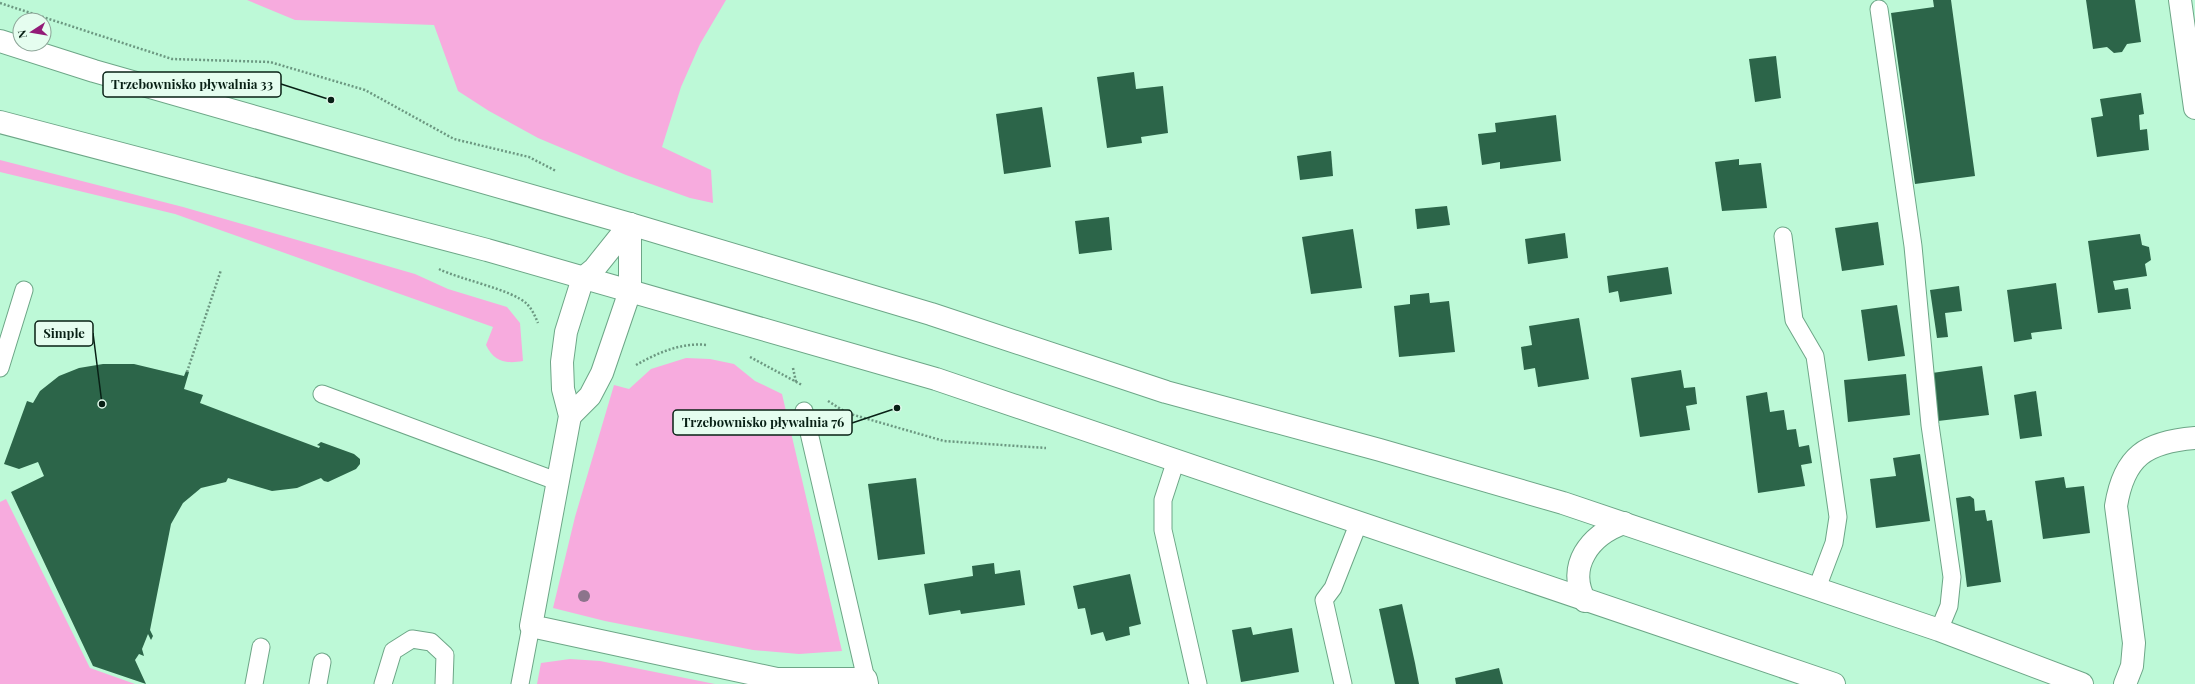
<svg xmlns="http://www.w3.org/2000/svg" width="2195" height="684" font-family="'Playfair Display',serif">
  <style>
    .green { fill: #f7abde }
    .building { fill: #2c6549 }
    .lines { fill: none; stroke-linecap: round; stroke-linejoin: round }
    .service-casing { stroke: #6da687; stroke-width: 19 }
    .minor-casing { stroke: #6da687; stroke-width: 24 }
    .secondary-casing { stroke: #6da687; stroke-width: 24 }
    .path { stroke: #6c9881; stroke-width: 2.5; stroke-dasharray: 2 2; stroke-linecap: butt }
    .service { stroke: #fff; stroke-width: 17 }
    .minor { stroke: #fff; stroke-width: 22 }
    .secondary { stroke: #fff; stroke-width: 22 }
    .tree { fill: #8c748c }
    .leader { fill: none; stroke: #082015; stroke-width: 1.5 }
    .callout-dot { fill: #082015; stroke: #e5fdef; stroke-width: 1.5 }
    .callout { fill: #e5fdef; stroke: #082015; stroke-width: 1.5 }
    .callout-label { font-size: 13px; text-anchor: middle; font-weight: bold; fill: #082015 }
  </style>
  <rect width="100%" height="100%" fill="#bdf9d7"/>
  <g class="green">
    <polygon points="247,0 726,0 700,44 681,87 662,147 711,170 713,203 690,198 626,175 538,138 489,111 458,91 434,25 295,20"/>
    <path d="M0,160l183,47 232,67 33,15 59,18 13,16 3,38c-17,3 -29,1 -37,-16l7,-18 -318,-113 -175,-42z"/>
    <polygon points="686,358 710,359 734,364 755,381 782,394 842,651 799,654 753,650 605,621 553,608 575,517 614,385 629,389 651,369"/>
    <polygon points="6,499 90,668 135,684 0,684 0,502"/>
    <polygon points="570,659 600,661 715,684 537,684 541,663"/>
  </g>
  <g class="building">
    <polygon points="1933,0 1951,0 1975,176 1915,184 1891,13 1934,7"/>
    <polygon points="2086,0 2135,0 2141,42 2127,44 2122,52 2114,53 2107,47 2093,49"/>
    <polygon points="1776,56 1781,98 1755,102 1749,59"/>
    <polygon points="1134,72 1136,89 1163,86 1168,133 1141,137 1142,143 1107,148 1097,77"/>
    <polygon points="2141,93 2144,114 2139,115 2140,130 2147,129 2149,150 2097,157 2091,118 2103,116 2100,99"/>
    <polygon points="1042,107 1051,167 1004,174 996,114"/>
    <polygon points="1556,115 1561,161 1500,169 1500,162 1482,165 1478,134 1496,132 1495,123"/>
    <polygon points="1331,151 1333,176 1300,180 1297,156"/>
    <polygon points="1739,159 1739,165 1761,163 1767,208 1722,211 1715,162"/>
    <polygon points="1447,206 1450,225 1417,229 1415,209"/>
    <polygon points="1109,217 1112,250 1079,254 1075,221"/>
    <polygon points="1878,222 1884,265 1842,271 1835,228"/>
    <polygon points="1353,229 1362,288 1311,294 1302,237"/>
    <polygon points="1565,233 1568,258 1528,264 1525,239"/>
    <polygon points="2140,234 2142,245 2149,247 2151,260 2145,264 2147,276 2113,281 2115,290 2128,288 2131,309 2098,313 2088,241"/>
    <polygon points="1668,267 1672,294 1620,302 1618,291 1609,293 1607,276"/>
    <polygon points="2056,283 2062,329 2031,333 2032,339 2014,342 2007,290"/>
    <polygon points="1959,286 1962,311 1945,313 1948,337 1937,338 1930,290"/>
    <polygon points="1429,293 1430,303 1449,301 1455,352 1399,357 1394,306 1410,304 1410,295"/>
    <polygon points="1897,305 1905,356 1868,361 1861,310"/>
    <polygon points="1579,318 1589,379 1538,387 1535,368 1524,370 1521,347 1532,345 1529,326"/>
    <polygon points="103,364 134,364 184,376 186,371 189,372 184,389 203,395 200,403 319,448 320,446 317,445 321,442 354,454 360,459 360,464 356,469 328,482 324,481 321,478 297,488 272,491 228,478 226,482 201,488 183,503 171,524 150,630 153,636 151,640 148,634 142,649 144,656 139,654 135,660 146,684 93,666 11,492 44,476 38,462 19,469 4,464 27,401 33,403 40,391 59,376 79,368"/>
    <polygon points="1982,366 1989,415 1938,421 1932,373"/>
    <polygon points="1681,370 1684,388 1695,387 1697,404 1686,406 1690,430 1640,437 1631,378"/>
    <polygon points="1906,374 1910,415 1848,422 1844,380"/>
    <polygon points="2036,391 2042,436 2020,439 2014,395"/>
    <polygon points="1767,392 1770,412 1784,410 1787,430 1796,429 1799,447 1809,445 1812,463 1801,465 1805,486 1758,493 1746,396"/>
    <polygon points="1920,454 1930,521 1876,528 1870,479 1896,476 1893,458"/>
    <polygon points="2064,477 2066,488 2084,486 2090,533 2043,539 2035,481"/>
    <polygon points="916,478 925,554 878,560 868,484"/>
    <polygon points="1970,496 1974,499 1975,511 1985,510 1987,521 1992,520 2001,582 1967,587 1956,498"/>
    <polygon points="994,563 995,574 1020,570 1025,605 961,614 960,610 929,615 924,584 973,576 972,566"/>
    <polygon points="1130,574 1141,624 1129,627 1130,635 1106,641 1103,632 1091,635 1085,608 1078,609 1073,586"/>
    <polygon points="1402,604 1415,663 1419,684 1395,684 1379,609"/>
    <polygon points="1251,627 1253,635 1292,628 1299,672 1241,682 1232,630"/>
    <polygon points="1499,668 1503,684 1456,684 1455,678"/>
  </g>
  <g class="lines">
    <g class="service-casing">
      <g id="service">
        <polyline points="1879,9 1913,246 1930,425 1952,577 1949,606 1939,630"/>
        <polyline points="1783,236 1794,320 1815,356 1838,517 1834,543 1817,588"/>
        <polyline points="0,368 24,290"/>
        <polyline points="322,394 559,482"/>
        <polyline points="804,411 866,679"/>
        <polyline points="1176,460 1163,500 1163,530 1198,684"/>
        <polyline points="254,684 261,647"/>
        <polyline points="318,684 322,662"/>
        <polyline points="383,684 393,651 412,639 431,642 445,655 444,684"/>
        <polyline points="520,684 531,626"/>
        <polyline points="1343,684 1324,600 1333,588 1359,522"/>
      </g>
    </g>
    <g class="minor-casing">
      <g id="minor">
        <polyline points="2180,0 2195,108"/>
        <polyline points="630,224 594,269 583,278 566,332 562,362 563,389 570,416 531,626 777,679 866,679 867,684"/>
        <polyline points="570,416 590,396 602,373 630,291 630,224"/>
        <path d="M2125,684l7,-18 2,-23 -18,-137c8,-50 30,-64 79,-68"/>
      </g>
    </g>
    <g class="secondary-casing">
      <g id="secondary">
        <polyline points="0,41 94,71 630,224 931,314 1166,392 1380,450 1563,503 1939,630 2082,684"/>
        <polyline points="0,122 487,250 936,379 1834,684"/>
        <path d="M1585,601c-19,-35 5,-66 39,-78"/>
      </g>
    </g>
    <g class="path">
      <polyline points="0,3 172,59 270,62 365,90 454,139 529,157 556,171"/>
      <path d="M439,269c22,11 72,20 88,35 5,5 8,12 11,19"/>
      <polyline points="750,357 802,385"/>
      <path d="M636,365c21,-12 46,-23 71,-20"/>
      <polyline points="793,368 796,382"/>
      <polyline points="187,372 221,270"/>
      <polyline points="828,401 847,413 944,441 1046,448"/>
    </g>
    <use href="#service" class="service"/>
    <use href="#minor" class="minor"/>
    <use href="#secondary" class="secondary"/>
  </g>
  <circle class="tree" cx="584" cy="596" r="6"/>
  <path class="leader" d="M331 100L281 84M102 404L93 333M897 408L852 423"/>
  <g class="callout-dot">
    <circle cx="331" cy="100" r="4"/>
    <circle cx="102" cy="404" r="4"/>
    <circle cx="897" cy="408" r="4"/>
  </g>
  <g class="callout">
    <rect x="103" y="72" width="178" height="25" rx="4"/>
    <rect x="35" y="321" width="58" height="25" rx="4"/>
    <rect x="673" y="410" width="179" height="25" rx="4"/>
  </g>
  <g class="callout-label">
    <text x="192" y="89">Trzebownisko pływalnia 33</text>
    <text x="64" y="338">Simple</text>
    <text x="763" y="427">Trzebownisko pływalnia 76</text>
  </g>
  <g transform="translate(32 32) rotate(258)"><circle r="19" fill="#e5fdef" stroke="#8da598"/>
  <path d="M0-3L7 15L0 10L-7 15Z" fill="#931a77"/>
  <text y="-6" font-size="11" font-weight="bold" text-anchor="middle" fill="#082015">N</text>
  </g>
</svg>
